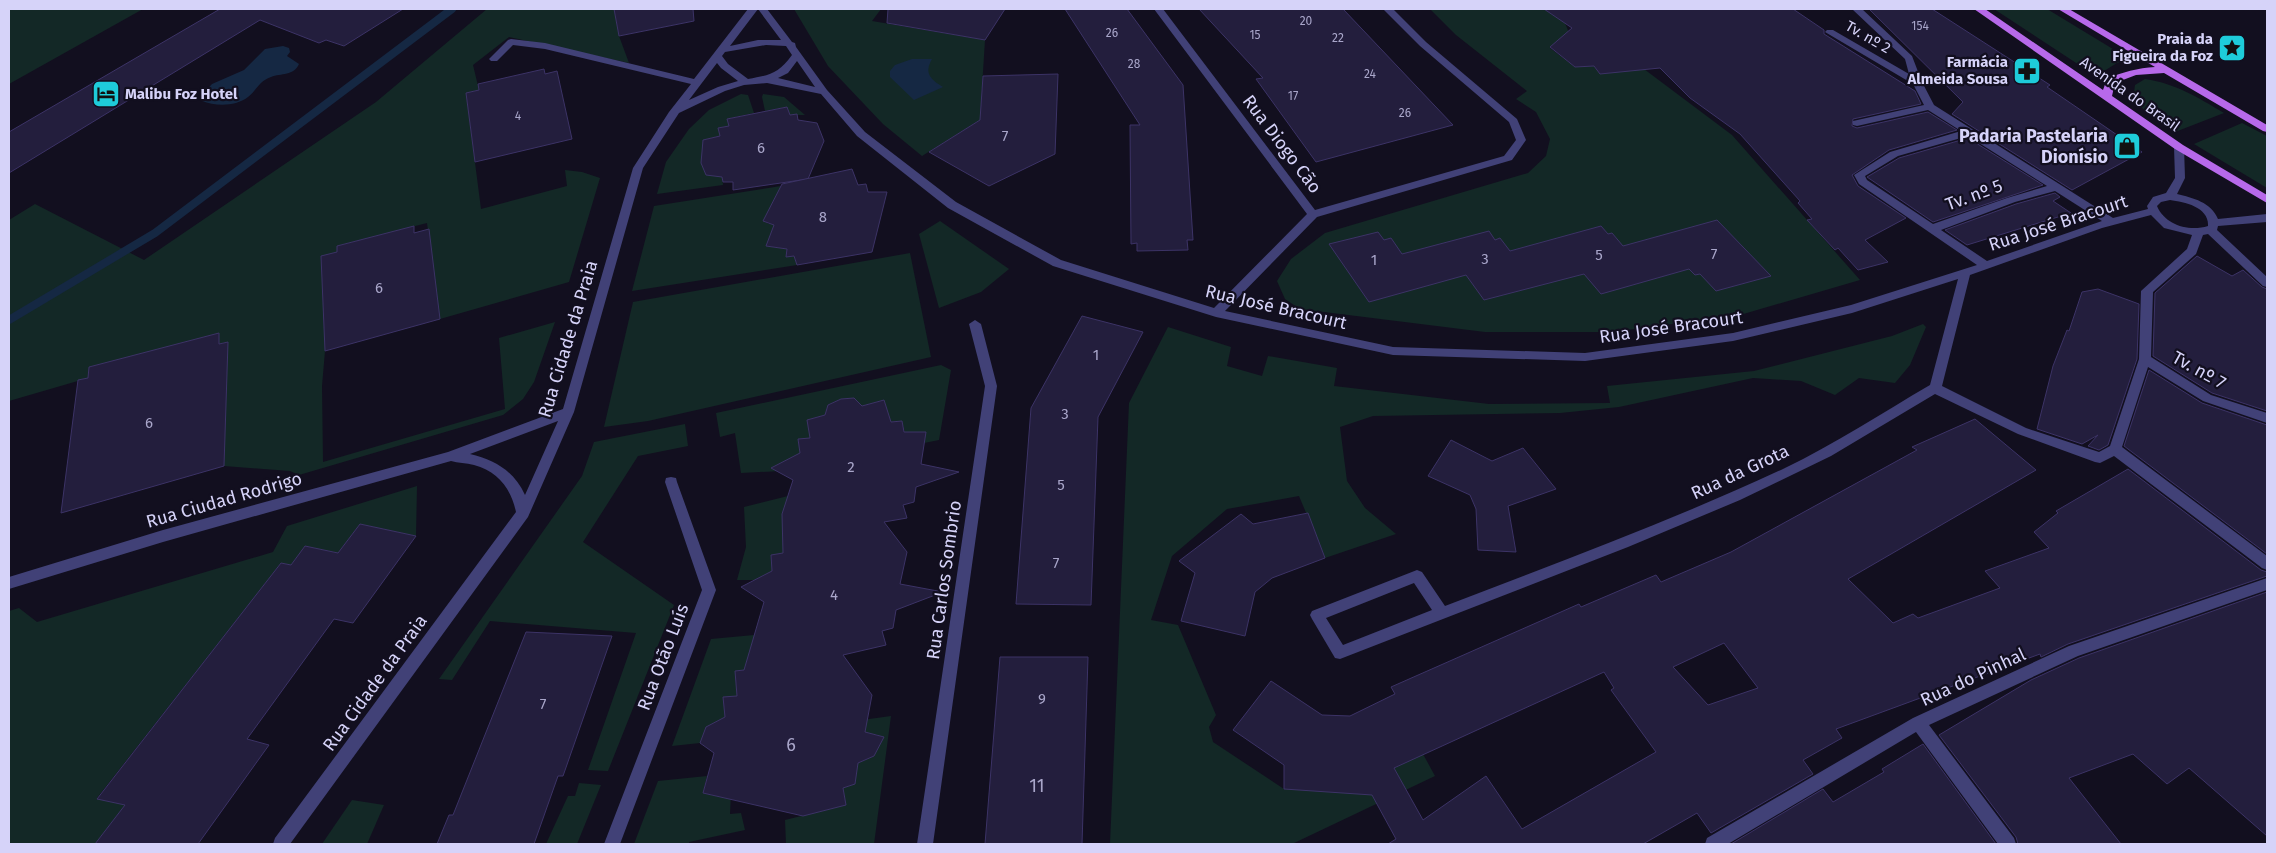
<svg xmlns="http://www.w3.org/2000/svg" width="2276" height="853" font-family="'Fira Sans',sans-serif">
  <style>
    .green { fill: #132826 }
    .water { fill: #152843 }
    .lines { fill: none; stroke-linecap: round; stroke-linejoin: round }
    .stream { stroke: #152843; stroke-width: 8 }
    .building { fill: #231e3d; stroke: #3c3366; fill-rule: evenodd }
    .minor { fill: #414177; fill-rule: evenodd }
    .major { fill: #b769ea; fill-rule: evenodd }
    .labels { text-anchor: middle; stroke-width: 4.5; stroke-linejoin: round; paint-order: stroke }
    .far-number-label { font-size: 12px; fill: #a9a6ca }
    .far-street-label { font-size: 15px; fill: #d6d3f9; stroke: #120f1f }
    .far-poi-label { font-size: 15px; font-weight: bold; fill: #d6d3f9; stroke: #120f1f; text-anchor: end }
    .number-label { font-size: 15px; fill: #a9a6ca }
    .poi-label { font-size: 18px; font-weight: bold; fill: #d6d3f9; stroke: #120f1f; text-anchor: end }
    .street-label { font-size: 18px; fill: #d6d3f9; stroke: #120f1f }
    .near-number-label { font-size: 18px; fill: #a9a6ca }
  </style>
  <rect width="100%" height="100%" fill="#120f1f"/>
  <g class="green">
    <polygon points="9,9 143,9 9,84"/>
    <polygon points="487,9 614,9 619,36 629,63 509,37 473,65 479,90 466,93 481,209 567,186 565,170 582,172 600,178 569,282 440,319 427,223 337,246 337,252 321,257 325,351 322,386 323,462 505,409 499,338 555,322 534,382 523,399 503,415 299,475 290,471 224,466 228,342 89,367 88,378 9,401 9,220 35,204 144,260 376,102"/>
    <polygon points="794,9 881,9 872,21 985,40 980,120 922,156 883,124 828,66"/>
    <polygon points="1430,9 1544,9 1565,23 1571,38 1550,48 1575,67 1594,66 1600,74 1644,69 1732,135 1860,280 1740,315 1612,332 1485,332 1300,309 1285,299 1277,281 1291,259 1325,233 1528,173 1546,156 1550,139 1536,112 1516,99 1527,91 1456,35"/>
    <polygon points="1994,9 2047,9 2136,63 2117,63 2096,76"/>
    <path d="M2145,79c32,5 52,18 79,34l-49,19 -26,-18 -16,-14 2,-15z"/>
    <polygon points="741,94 748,95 754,113 727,119 729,126 718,128 720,136 703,140 706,175 722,175 723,185 657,194 666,162 689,129 709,110"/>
    <polygon points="763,94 784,97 805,115 790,115 787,107 765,111 762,97"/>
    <polygon points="2242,123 2267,136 2267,188 2194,144"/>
    <polygon points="787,185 764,221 769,224 776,223 766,246 779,248 787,246 786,257 794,256 797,265 632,291 654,206"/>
    <polygon points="940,221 1009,269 981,292 939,308 919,234"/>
    <polygon points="910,253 931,357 648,421 604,427 633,302"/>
    <polygon points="1923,324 1926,327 1910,365 1895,383 1859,378 1835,395 1801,381 1753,378 1619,407 1560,413 1373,416 1340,427 1347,481 1365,508 1396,534 1325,558 1299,496 1227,509 1172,556 1151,620 1178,625 1216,715 1209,727 1213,742 1284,789 1382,774 1423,754 1435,776 1292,844 1110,844 1129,403 1168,327 1231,347 1227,366 1262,376 1268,356 1337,368 1334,386 1489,404 1610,403 1607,386 1754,371 1892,336"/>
    <polygon points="941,365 951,370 939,440 924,443 925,437 921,432 905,434 902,421 891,422 884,400 862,406 854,398 841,399 828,405 825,415 807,420 810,438 798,439 800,453 781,471 741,473 735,433 720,437 716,413"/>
    <polygon points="685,424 688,446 638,456 583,542 674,605 608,771 588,770 636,633 490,621 452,680 439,679 582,476 594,442"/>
    <polygon points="417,486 416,536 360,524 338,553 305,546 291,565 281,563 97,798 125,805 95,844 9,844 9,611 19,608 37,622 273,552 287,526"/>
    <polygon points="788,496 783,553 771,555 772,571 756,580 737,580 746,547 744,507"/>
    <polygon points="754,635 769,638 793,666 735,671 737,696 723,698 725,717 707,727 700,743 672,746 711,639"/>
    <polygon points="891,716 874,844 786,844 785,820 846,805 843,788 858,763 874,756 879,746 878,735 871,734 863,737 862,720"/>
    <polygon points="707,776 703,793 720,797 731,793 730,814 741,813 745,830 689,842 689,844 634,844 658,781"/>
    <polygon points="579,783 601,785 577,844 546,844 568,796 575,796"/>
    <polygon points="352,800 384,805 367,844 322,844"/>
  </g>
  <g class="water">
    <path d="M283,46l6,2 1,4 -3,4 12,8c-5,12 -18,9 -28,13 -12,4 -14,13 -23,20 -13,10 -33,9 -46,4l-1,-5 11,-12 32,-14 21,-21z"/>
    <path d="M912,59h20c-8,14 -2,20 11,28l-29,13 -24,-23v-6l5,-6z"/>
  </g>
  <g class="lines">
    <polyline class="stream" points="9,320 155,233 452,9"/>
  </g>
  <g class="building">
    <polygon points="220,9 403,9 344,46 326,40 319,43 260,20 9,173 9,132"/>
    <polygon points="614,9 693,9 694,21 619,36"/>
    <polygon points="888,9 1005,9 985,40 887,23"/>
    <polygon points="1065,9 1127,9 1183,85 1193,240 1187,240 1188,250 1137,251 1137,243 1131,244 1130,125 1140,125"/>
    <polygon points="1199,9 1343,9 1453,125 1316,162 1256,79 1263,78"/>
    <polygon points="1544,9 1793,9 1824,30 1824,34 1915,91 1921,104 1853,119 1852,126 1857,128 1928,112 1957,130 1889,150 1852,175 1858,186 1906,218 1865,240 1888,262 1858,270 1838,248 1835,250 1807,220 1812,219 1798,203 1800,201 1740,134 1690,98 1660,68 1600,74 1594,66 1575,67 1550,47 1572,28"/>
    <polygon points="1869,9 1932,9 2050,85 2047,87 2142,152 2072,190 1952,114 1963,102"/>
    <polygon points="544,69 545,74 557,71 572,139 475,162 466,93 479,90 478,84"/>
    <polygon points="1058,74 1055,154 989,186 929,152 980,120 983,76"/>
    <polygon points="787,107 790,115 797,114 798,120 817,123 824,141 808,179 733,190 733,182 723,182 722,177 706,175 701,163 703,140 720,136 718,128 729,126 727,119"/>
    <polygon points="1968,138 2043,185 1933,222 1867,177 1899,158"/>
    <polygon points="852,169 858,185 866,184 868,192 887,192 872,252 797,265 794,256 786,257 787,249 766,246 774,225 763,221 782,184"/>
    <polygon points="2055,193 2060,197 2053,201 2071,213 1967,245 1945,230 2016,204"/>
    <polygon points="1717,220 1771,276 1716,291 1700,274 1695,275 1689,269 1601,294 1584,274 1484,300 1466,275 1369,302 1329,244 1378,232 1384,240 1391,238 1402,254 1489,231 1495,240 1500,238 1510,251 1601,226 1608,234 1612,233 1623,246"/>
    <polygon points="414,226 414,233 429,229 440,319 325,351 321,256 337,252 337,246"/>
    <polygon points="2197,256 2232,276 2243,270 2262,287 2267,289 2267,411 2212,393 2153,356 2155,293"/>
    <polygon points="2098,289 2139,304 2137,359 2108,445 2099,450 2088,446 2098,435 2082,444 2037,429 2053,366 2067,330 2069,331 2082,292"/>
    <polygon points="1082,316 1143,332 1098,417 1091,605 1016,604 1031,408"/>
    <polygon points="219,333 219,344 228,342 224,466 61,513 78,380 88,378 89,367"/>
    <polygon points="2149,370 2202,403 2267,425 2267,554 2124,446"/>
    <polygon points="854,398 862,406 884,400 891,422 902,421 904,432 926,432 921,464 959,472 916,487 914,502 903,505 907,518 884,522 907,552 900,584 943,592 896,610 893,628 882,631 886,645 843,655 872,695 865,732 884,737 874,756 858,763 855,784 843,788 846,805 803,816 703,793 714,753 700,743 706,727 725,717 723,697 737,696 735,671 744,670 764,602 741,587 772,571 771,555 783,553 782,514 793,480 771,468 800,453 798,439 810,438 807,420 825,415 828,405 841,399"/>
    <path d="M1975,419l61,51 -188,109 45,44 20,-9 5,4 82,-30 -15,-17 64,-23 -15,-16 24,-19 -2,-2 72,-42 133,101 6,2v4l-199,68 -27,13 -1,-3 -204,75 6,9 -39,22 10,14 -102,59 -14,-20 -54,31h-255l8,-5 -24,-44 -88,-6v-24l-51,-35 38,-49 51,34 28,1 45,-22 -4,-7 188,-83 2,3 75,-32 5,7 70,-30 186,-102 -5,-3zM1724,643l34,45 -50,17 -35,-38zM1604,672l10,16 -3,2 45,62 -134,77 -36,-53 -63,44 -29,-52z"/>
    <polygon points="1451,440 1492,461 1523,448 1556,489 1508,506 1516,552 1478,550 1476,509 1470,495 1428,476"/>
    <polygon points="1308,513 1325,558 1272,578 1255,592 1245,636 1181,621 1195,573 1179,561 1241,514 1253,524"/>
    <polygon points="360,524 416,536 353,623 334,619 247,739 269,745 198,844 95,844 125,805 97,799 281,563 291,565 305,546 338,553"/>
    <polygon points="2267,592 2267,836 2189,768 2167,784 2133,754 2069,778 2121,844 2018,844 2016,837 1939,735 2031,680 2079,658"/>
    <polygon points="526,632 612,636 563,776 558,776 534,844 437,844 449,815 453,815"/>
    <polygon points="1000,657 1088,657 1082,844 985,844"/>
    <polygon points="1923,744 1996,844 1731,844 1823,789 1833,802 1884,772 1882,769"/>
  </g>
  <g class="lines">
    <g class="minor">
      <path d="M748,9h10l-28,37 28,-6h23l-23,-31h9l25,33 3,1 1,4 31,43 38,42 91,70 105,58 153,48 93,-94 -153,-205h9l152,201 189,-54 12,-16 -7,-18 -89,-76 -37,-37h10l33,33 91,77 9,21 -14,20 -195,57 -92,94 168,36 192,6 148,-20 118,-28 126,-40 -118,-81 -5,-9 36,-23 71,-21 -33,-21 -71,16 -4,-1v-4l71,-16 -11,-21 -88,-52 2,-2h6l76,44 -4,-15 -53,-50h10l50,47 10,26 12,23 179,113 35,-9 -1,-3 6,-9 13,-4 9,-15 -1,-31 5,-3 5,3 1,31 -8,16c16,4 34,8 41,25l49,-5v8l-49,4 -1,4 50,47v10l-4,-1 -55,-52 -5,1 -7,19 -43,38 -2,65 60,38 56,18v10l-64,-22 -55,-34 -26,80 145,109v14l-5,-2 -148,-112 -14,7 -5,-1 -77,-28 -83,-40 -104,62 -91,44 -112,47 -288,112 -5,-1 -23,-39 -2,-4 2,-4 105,-41 5,2 23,34c114,-44 229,-86 340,-138 50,-24 97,-55 145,-83l28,-106 -106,34 -119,28 -148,20 -192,-6 -177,-38 -163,-51 -105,-58 -91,-72 -36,-42 -54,-11 -23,2 -19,6 -46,22 -36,55 -69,244 -46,105 -238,327h-17l2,-6 241,-326c-5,-23 -18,-41 -42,-47 -8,-2 -16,-2 -23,-4l-288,81 -154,47v-12l154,-47 285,-78 115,-43 70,-241 36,-56 22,-28 -146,-35 -32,-4 -16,16h-6l-2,-2 19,-19 3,-1 34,4 149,36zM766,45l20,1 6,9c-14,19 -22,20 -44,24l-20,-15 -6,-8 3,-4zM797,61l18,26 -37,-9 10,-5zM717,63l4,5 17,13 -20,6 -29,13zM1968,136l79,50 -40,12 -74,26 -66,-44 -2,-4 33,-20zM2055,191l47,30 -115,40 -46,-31 74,-28zM2170,200c15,2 39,7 38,26 -19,6 -43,-1 -51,-20l4,-4zM2151,215l13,13 28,7 -5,14 -46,42 -2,68 -29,87 -11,6 -73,-24 -84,-42 28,-111 132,-47zM558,421l-33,74c-11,-24 -30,-35 -55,-41zM1414,583l18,27 -89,35 -17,-27z"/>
      <polygon points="975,320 981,324 997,386 933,844 917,844 985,386 969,324"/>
      <polygon points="671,477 676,478 677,482 716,590 620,844 604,844 702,590 665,482 666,478"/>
      <polygon points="2267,578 2267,590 2078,656 1929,725 2014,838 2016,844 1998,844 1916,732 1728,844 1705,844 1707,838 1913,718 2069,646"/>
    </g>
    <path class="major" d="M1974,9h11l118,81 4,-11c15,-7 31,-11 48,-12l-97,-58h11l198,116v7l-4,-1 -99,-58 -28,2 -21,8 -3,13 71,49 84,50v8l-92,-54z"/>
  </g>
  <defs>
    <g id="sight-square" transform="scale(1.4375)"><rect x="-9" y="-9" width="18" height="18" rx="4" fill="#1eccda" stroke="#120f1f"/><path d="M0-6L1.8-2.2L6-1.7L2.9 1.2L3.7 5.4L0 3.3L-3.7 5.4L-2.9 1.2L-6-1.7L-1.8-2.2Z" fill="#111"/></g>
    <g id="pharmacy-square" transform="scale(1.4375)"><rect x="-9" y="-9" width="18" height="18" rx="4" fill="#1eccda" stroke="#120f1f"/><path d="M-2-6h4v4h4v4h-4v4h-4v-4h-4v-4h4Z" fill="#111"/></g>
    <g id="hotel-square" transform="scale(1.4375)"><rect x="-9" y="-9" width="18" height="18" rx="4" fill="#1eccda" stroke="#120f1f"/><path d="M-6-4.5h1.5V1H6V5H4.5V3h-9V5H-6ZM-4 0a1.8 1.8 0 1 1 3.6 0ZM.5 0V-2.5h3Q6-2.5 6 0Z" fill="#111"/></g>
    <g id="shop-square" transform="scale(1.4375)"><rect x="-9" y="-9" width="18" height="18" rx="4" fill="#1eccda" stroke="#120f1f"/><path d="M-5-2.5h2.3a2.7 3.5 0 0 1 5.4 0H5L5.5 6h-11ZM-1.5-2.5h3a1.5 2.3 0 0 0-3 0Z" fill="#111"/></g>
  </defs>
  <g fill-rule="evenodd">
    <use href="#sight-square" x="2232" y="48"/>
    <use href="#pharmacy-square" x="2027" y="71"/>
    <use href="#hotel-square" x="106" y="94"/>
    <use href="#shop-square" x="2127" y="146"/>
  </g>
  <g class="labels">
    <g class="far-number-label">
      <text x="1306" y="25">20</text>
      <text x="1920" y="30">154</text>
      <text x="1112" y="37">26</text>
      <text x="1255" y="39">15</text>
      <text x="1338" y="42">22</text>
      <text x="1134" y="68">28</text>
      <text x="1370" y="78">24</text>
      <text x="1293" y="100">17</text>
      <text x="1405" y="117">26</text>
      <text x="518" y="120">4</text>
    </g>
    <g class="far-street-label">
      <text transform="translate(1868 37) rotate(30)" y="5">Tv. nº 2</text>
      <text transform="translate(2130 94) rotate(35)" y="5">Avenida do Brasil</text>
    </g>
    <g class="far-poi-label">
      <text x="2213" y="44">Praia da<tspan x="2213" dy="17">Figueira da Foz</tspan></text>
      <text x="2008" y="67">Farmácia<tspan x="2008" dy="17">Almeida Sousa</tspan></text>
      <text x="125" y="99" text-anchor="start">Malibu Foz Hotel</text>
    </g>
    <g class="number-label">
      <text x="1005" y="141">7</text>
      <text x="761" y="153">6</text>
      <text x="823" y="222">8</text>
      <text x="1714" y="259">7</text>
      <text x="1599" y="260">5</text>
      <text x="1485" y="264">3</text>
      <text x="1374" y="265">1</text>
      <text x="379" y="293">6</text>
      <text x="1096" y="360">1</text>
      <text x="1065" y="419">3</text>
      <text x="149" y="428">6</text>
      <text x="851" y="472">2</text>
      <text x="1061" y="490">5</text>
      <text x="1056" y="568">7</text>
      <text x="834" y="600">4</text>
      <text x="1042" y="704">9</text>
      <text x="543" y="709">7</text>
    </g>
    <g class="poi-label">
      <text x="2108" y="142">Padaria Pastelaria<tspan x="2108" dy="21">Dionísio</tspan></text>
    </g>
    <g class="street-label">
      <text transform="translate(1282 144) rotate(53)" y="6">Rua Diogo Cão</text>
      <text transform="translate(1974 195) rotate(-20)" y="6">Tv. nº 5</text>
      <text transform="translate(2058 223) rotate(-18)" y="6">Rua José Bracourt</text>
      <text transform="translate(1276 307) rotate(13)" y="6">Rua José Bracourt</text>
      <text transform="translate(1671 327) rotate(-8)" y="6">Rua José Bracourt</text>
      <text transform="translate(568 339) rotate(-73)" y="6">Rua Cidade da Praia</text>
      <text transform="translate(2199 370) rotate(29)" y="6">Tv. nº 7</text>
      <text transform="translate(1740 472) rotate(-25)" y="6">Rua da Grota</text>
      <text transform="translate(224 500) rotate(-16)" y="6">Rua Ciudad Rodrigo</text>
      <text transform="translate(944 580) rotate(-82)" y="6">Rua Carlos Sombrio</text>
      <text transform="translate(663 657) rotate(-69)" y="6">Rua Otão Luís</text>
      <text transform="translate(1973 677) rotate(-25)" y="6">Rua do Pinhal</text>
      <text transform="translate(375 683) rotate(-54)" y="6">Rua Cidade da Praia</text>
    </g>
    <g class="near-number-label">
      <text x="791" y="751">6</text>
      <text x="1037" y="792">11</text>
    </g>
  </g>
  <rect width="2276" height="853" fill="none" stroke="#d6d3f9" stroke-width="20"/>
</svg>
